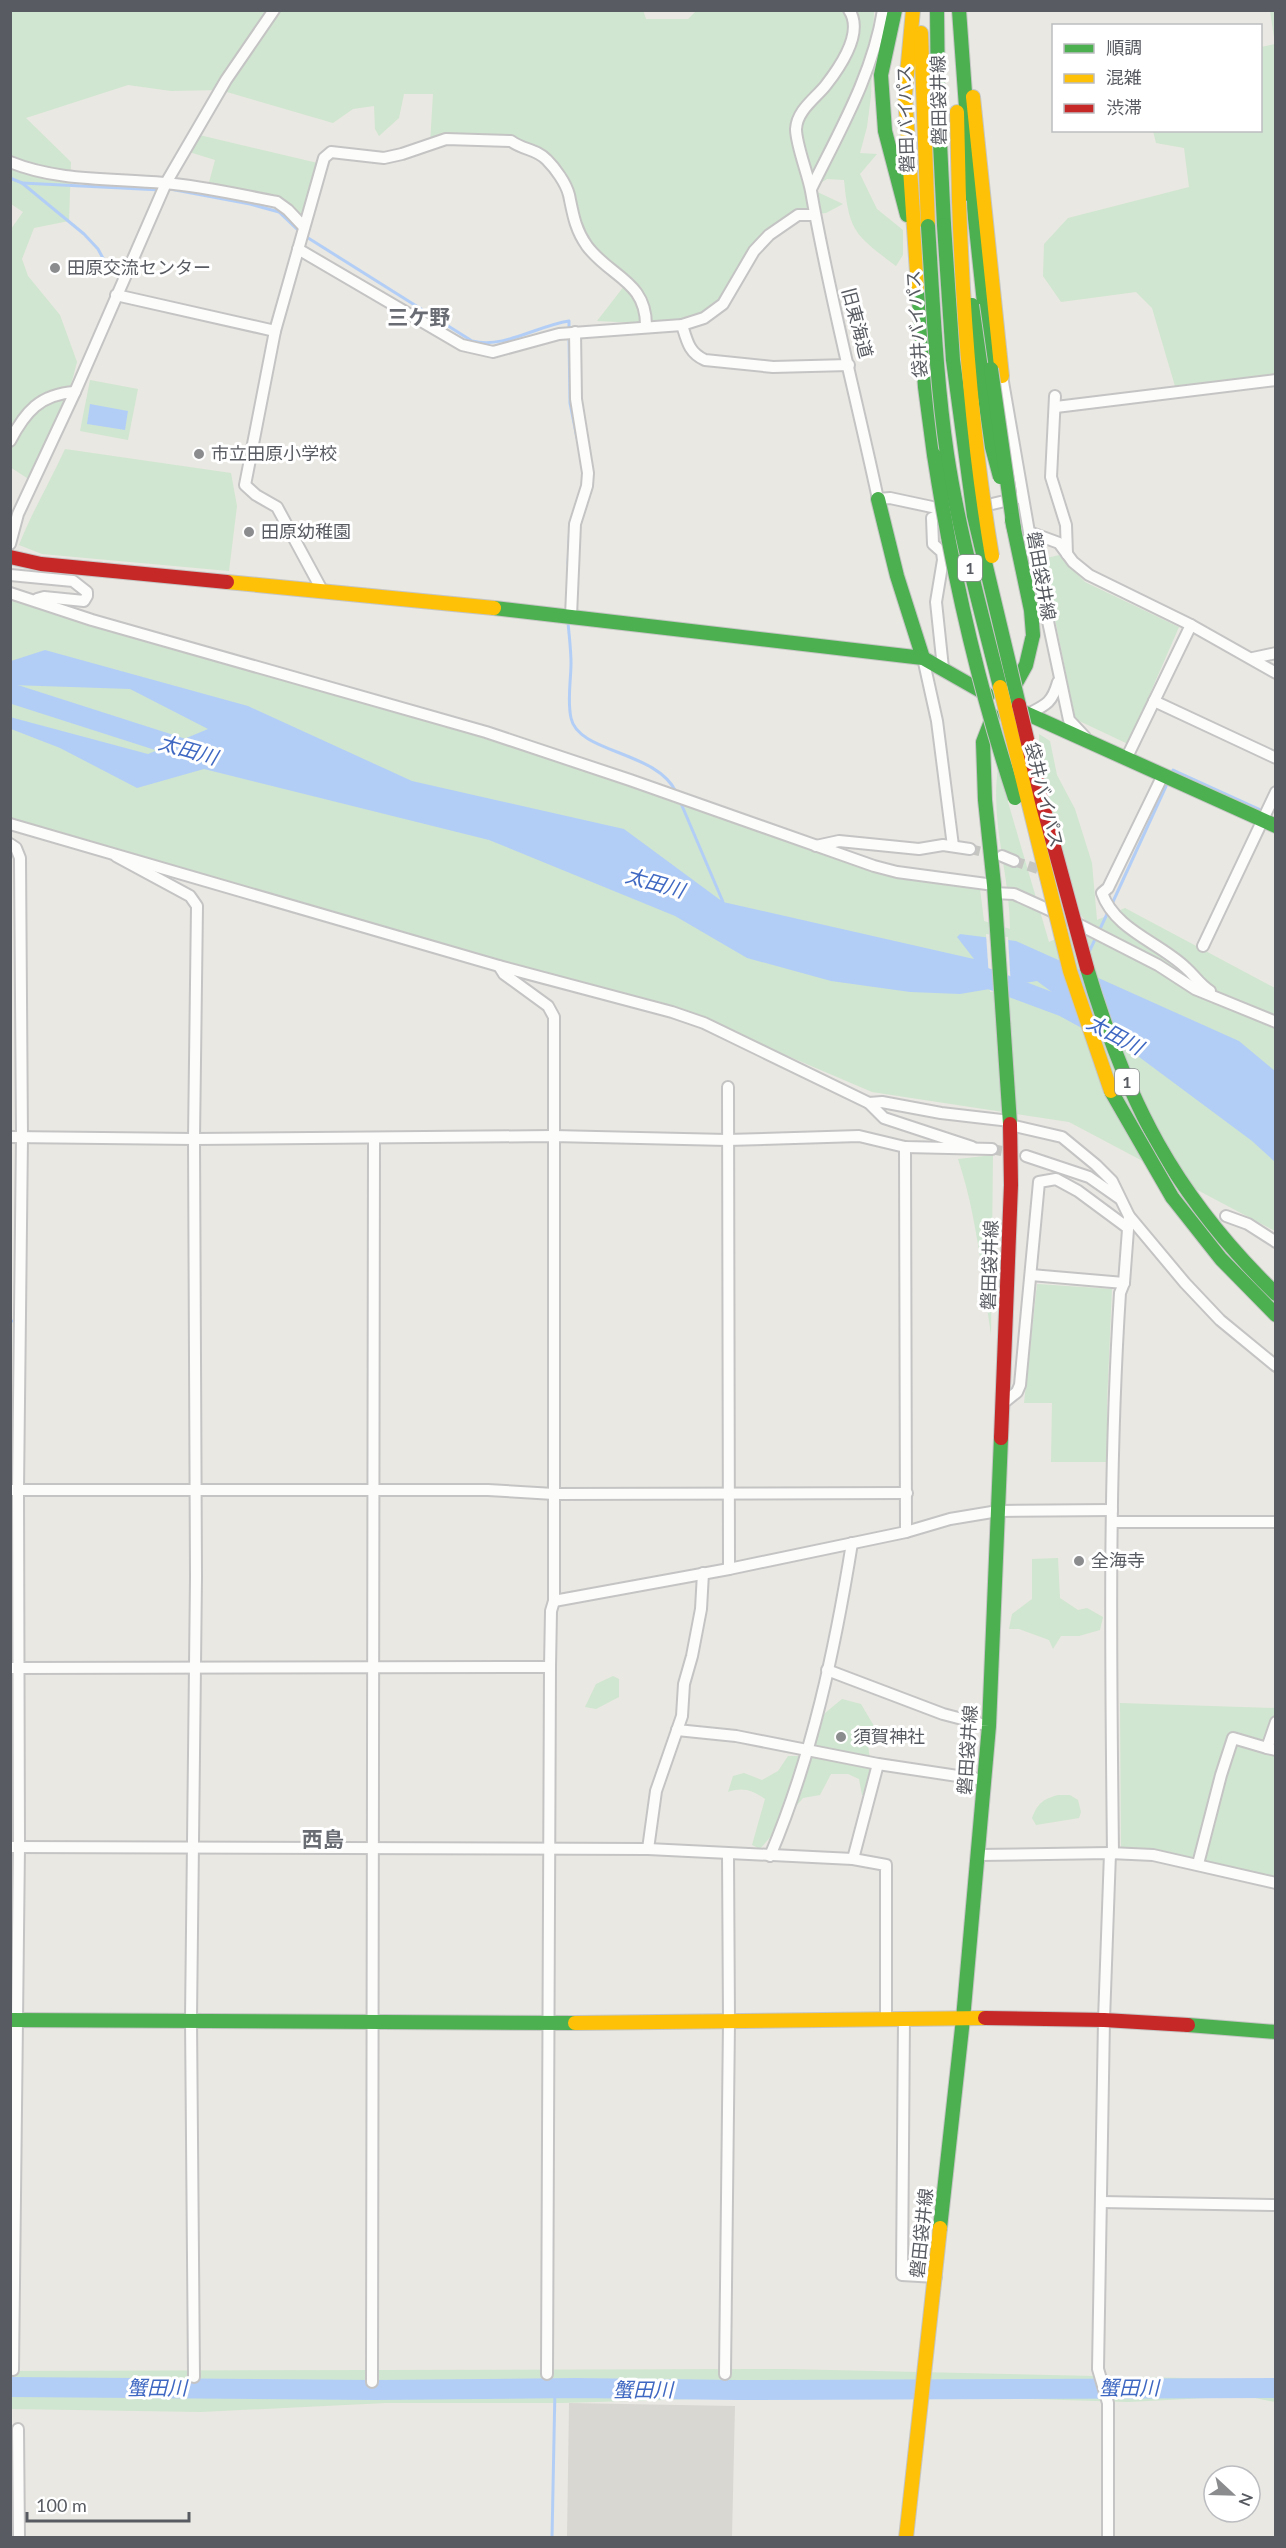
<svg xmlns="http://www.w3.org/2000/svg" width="1286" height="2548" font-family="Lato,'Noto Sans JP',sans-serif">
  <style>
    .industrial { fill: #d9d7d2 }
    .green { fill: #d0e6d0 }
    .water { fill: #b3cef6 }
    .pier { fill: #e9e8e2 }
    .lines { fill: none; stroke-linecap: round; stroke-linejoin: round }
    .stream { stroke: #b3cef6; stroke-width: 3 }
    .river { stroke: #b3cef6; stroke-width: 20 }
    .street-tunnel { stroke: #c5c5c2; stroke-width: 10; stroke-dasharray: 10 5; stroke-linecap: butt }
    .street-casing { stroke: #c5c4c4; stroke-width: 14 }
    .fast-casing { stroke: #c5c5c5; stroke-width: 16 }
    .slow-casing { stroke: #c5c5c5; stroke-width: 16 }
    .jam-casing { stroke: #c5c5c5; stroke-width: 16 }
    .street { stroke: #fcfcfb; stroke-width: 10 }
    .fast { stroke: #4caf50; stroke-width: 14 }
    .slow { stroke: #ffc107; stroke-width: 14 }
    .jam { stroke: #c62828; stroke-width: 14 }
    .fast-bridge-casing { stroke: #c5c5c5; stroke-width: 16; stroke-linecap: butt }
    .slow-bridge-casing { stroke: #c5c5c5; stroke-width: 16; stroke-linecap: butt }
    .jam-bridge-casing { stroke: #c5c5c5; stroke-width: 16; stroke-linecap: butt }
    .fast-bridge { stroke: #4caf50; stroke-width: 14 }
    .slow-bridge { stroke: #ffc107; stroke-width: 14 }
    .jam-bridge { stroke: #c62828; stroke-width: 14 }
    .poi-dot { fill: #8b8c8e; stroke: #fff; stroke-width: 2 }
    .labels { text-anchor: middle; stroke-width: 6; stroke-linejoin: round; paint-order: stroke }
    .shield { fill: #fff; stroke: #8a8c90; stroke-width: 1.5 }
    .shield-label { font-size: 16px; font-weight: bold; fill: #585b61 }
    .street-label { font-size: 18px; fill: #585b61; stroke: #fff }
    .poi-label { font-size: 18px; fill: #585b61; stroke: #fff; text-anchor: start }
    .water-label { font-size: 20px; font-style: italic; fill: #3f68c2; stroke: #fff }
    .quarter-label { font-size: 21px; font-weight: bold; fill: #696c73; stroke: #fff }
  </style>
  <rect width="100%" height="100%" fill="#e9e8e2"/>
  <polygon class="industrial" points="569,2403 735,2406 732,2537 567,2537"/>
  <g class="green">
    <path d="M643,10l3,9h42l9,-9 177,1 -3,85 -4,31 -7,26 17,1 -17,20 17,35 26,21v25l-7,11c-41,-31 -47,-34 -52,-86l-17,-1 -16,10 32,15 -17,9 -28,2 -53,55 -22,34 -46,21 -80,-4 31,-40 -39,-32 -29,-78 -49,-30 -81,3 3,-50h-29l-5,24 -20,18 -4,-7 -1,-23 -21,3 -20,14 -113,-33 -49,1 -43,-6 -102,33 45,44 -2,59 -35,7 -12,31 6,17 32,39 17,47 -6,23 -31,19 25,-6 -35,82 -20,-13 1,-238 12,-17 -12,-8 -1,-193z"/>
    <polygon points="1270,11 1275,11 1275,379 1177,393 1152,308 1136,292 1061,302 1043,276 1044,244 1068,218 1189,187 1184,148 1156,143 1153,131 1260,130 1261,47 1275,44"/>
    <polygon points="195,134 322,164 301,223 281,205 207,190 215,160 186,151"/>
    <polygon points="90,380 138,389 128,440 80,431"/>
    <path d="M65,449l166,24 6,33 -8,65 -187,-17 -23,-9c13,-33 31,-63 46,-96z"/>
    <polygon points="1059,555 1085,582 1179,627 1128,744 1075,719 1043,559"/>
    <path d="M10,594l601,180 263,92 106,23 4,32 26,8c0,-54 -20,-107 -12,-161l51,174 39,-18 -7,-9 -42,-140v-41l11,7 7,34 18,34 17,54 5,57 28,-12 150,80v243l-206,-109 -197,-30 -183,-78 -678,-190z"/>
    <path d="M993,1155l-2,180c-9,-60 -14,-119 -33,-176z"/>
    <polygon points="1037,1284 1112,1289 1107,1403 1108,1462 1051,1462 1052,1403 1024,1403"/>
    <polygon points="1058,1558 1060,1598 1078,1610 1087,1608 1103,1617 1100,1630 1079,1636 1061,1636 1053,1649 1049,1640 1019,1629 1009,1629 1012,1614 1032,1599 1032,1559"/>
    <polygon points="613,1676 619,1679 619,1697 596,1709 585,1707 596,1684"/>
    <path d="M842,1699l19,5 13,22 -6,19 5,37 -3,14 -8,-1 -3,-16 -11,-5h-17l-11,21 -17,3 -43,51 -8,-4 13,-46c-13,-9 -22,-12 -37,-7l5,-16 11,-3 18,7 16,-9 10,-15h11l26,-43z"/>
    <polygon points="1120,1703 1275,1708 1275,1880 1159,1850 1121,1850"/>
    <path d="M1058,1795h12l8,5 3,12 -2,6 -43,7 -4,-7c5,-14 11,-19 26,-23z"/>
    <polygon points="786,2369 1276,2380 1275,2402 1245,2396 1128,2402 871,2394 562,2403 386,2403 201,2412 11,2409 11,2371"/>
  </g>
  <g class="water">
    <polygon points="90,404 128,411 125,430 87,424"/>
    <polygon points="45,650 248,706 412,781 624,829 723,902 974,959 957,937 960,934 1016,941 1239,1041 1275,1071 1275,1162 1252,1141 1037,981 960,994 910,992 831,981 747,958 675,916 489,840 204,769 137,788 60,748 11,729 10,717 148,754 208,729 130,689 11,685 11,661"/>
  </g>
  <polygon class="pier" points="986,934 1008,937 1011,988 990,992"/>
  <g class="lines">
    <g class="stream">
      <polyline points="10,178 22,183 84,234 98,249 111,273"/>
      <polyline points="22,183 161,190"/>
      <polyline points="170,189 250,204 279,212 300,232"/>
      <path d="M305,236l167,105c32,8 64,-15 97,-20v10"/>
      <polyline points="569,337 570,403 577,438"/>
      <polyline points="568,564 570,523"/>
      <path d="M568,622c1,13 3,27 3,41 0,18 -4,37 0,55 7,35 86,33 105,74"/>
      <polyline points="1171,775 1173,770 1263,811"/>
      <polyline points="680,801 723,902"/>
      <polyline points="1111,906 1167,784"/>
      <polyline points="1089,952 1108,912"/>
      <polyline points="1064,1007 1068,999"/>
      <polyline points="10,1321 12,1321"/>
      <polyline points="552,2538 555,2388"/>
    </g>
    <g class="river">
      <polyline points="10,693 194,752"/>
      <polyline points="984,977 1064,1007 1097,1025"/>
      <polyline points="10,2387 375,2390 575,2388 737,2390 1276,2388"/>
    </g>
    <g class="street-tunnel">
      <polyline points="970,849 996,855"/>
      <polyline points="1014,861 1047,872"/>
      <polyline points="992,1149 1026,1156"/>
    </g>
    <g class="street-casing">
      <g id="street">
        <path d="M849,10c15,22 -9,57 -23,75 -10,13 -29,25 -30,44 0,16 12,45 15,62 18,104 45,205 67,308l12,-1 56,12"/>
        <path d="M10,162c49,20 103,16 154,21 38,3 76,12 113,19l11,8 16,17"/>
        <path d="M811,189c28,-57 62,-115 72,-179"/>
        <polyline points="298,249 462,345 493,352 559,334 682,325 704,318 723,304 754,251 769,235 798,215 814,215"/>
        <polyline points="116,295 275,331"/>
        <path d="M682,325c5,16 7,28 23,35l68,7 76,-2"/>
        <polyline points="997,377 1002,376 1029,532 1059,543 1073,562 1089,575 1191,625 1276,673"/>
        <polyline points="1055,396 1051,477 1066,525 1067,554"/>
        <polyline points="1056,407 1276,380"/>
        <path d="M10,441c15,-29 30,-47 65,-49"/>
        <polyline points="979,507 1022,497"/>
        <polyline points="1029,532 1069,720 1085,737"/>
        <polyline points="10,544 18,514 75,392 166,183 226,80 274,10"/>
        <polyline points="10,575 73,581 87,592 87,596 84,601 44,597 37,599"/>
        <path d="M323,592l-46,-85 -21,-12 -11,-10 30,-154 49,-173 7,-6 53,6 18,-4 44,-15 65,2c12,9 26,8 36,19 8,8 19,23 22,35 4,19 6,34 18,51 23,31 60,35 59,81"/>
        <polyline points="10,593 92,620 486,732 630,780 874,866 897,872 994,885"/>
        <polyline points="571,616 575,524 587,486 588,473 576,399 575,332"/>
        <polyline points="923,658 937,721 953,846"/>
        <polyline points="1253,658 1276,653"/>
        <polyline points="943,668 936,602 943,560 942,552 933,544 932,518 947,511"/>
        <polyline points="1154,701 1276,758"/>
        <path d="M1028,714c18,-9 24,-11 30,-32"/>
        <polyline points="1126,759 1191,625"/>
        <path d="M1163,775l-55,113 -6,5c13,37 57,49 84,75 8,7 14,17 24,23"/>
        <polyline points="10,824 499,966 672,1012 704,1023 869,1103 884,1118 972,1147"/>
        <polyline points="10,844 16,848 20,858 22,1137 18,1490 19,1847 13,2370"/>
        <polyline points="816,846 839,841 919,849 943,845 970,849"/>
        <polyline points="116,856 190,896 197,906 194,1139 196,1577 191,2019 194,2377"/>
        <polyline points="1002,856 1014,861"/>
        <polyline points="994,893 1014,894 1056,913"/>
        <polyline points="1072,921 1158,965 1195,989 1276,1022"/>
        <polyline points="1203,946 1276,792"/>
        <polyline points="499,966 504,974 548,1006 554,1017 554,1601 551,1611 550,1667 547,2374"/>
        <polyline points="728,1087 729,1569"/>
        <polyline points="869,1103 882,1102 941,1113 1010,1121"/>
        <polyline points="1010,1125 1062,1137 1096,1165 1112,1181 1129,1216 1185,1283 1220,1320 1276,1366"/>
        <polyline points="10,1137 194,1139 553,1136 727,1140 859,1136 905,1147 992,1149"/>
        <polyline points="905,1147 906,1532"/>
        <polyline points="1026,1156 1089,1177 1119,1198"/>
        <polyline points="1226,1216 1248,1224 1276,1242"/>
        <polyline points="1031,1275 1124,1283"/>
        <polyline points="1002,1404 1017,1392 1020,1385 1039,1182 1056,1179 1078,1191 1128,1228"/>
        <polyline points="10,1490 488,1490 554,1494 907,1493"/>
        <polyline points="1112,1522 1276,1522"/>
        <polyline points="554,1601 729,1569 906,1532 950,1519 998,1511 1112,1510"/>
        <polyline points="10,1668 550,1667"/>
        <polyline points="827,1670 943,1714 989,1726"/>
        <polyline points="1276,1722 1267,1748 1276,1750"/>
        <polyline points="677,1730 736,1736 878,1764 984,1780"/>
        <polyline points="10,1847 648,1849 853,1859 886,1865 886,2019"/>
        <polyline points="648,1849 656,1791 682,1716 684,1684 692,1656 701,1609 703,1573"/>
        <path d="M1113,1854c-2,-187 -5,-375 7,-561l4,-10 5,-67"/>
        <polyline points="978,1855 1110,1853 1153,1855 1276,1883"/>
        <path d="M770,1856c42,-99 65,-207 82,-313"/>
        <polyline points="853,1859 878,1764"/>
        <polyline points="1198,1864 1221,1775 1233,1738 1267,1748"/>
        <polyline points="904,2019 902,2275 936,2277"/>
        <polyline points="1101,2202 1276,2205"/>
        <polyline points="725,2374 729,2022 728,1854"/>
        <path d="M372,2382c1,-415 -1,-830 2,-1244"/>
        <polyline points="18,2429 19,2538"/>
        <polyline points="1108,2538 1108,2403 1098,2369 1104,2020 1110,1853"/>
      </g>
    </g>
    <g class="fast-casing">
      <g id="fast">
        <polyline points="895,10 881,75 885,131 907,215"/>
        <polyline points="937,10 938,102 944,225"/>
        <polyline points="959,10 972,190 991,369"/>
        <polyline points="918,287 925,387 934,455"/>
        <polyline points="878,499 897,576 923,658"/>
        <polyline points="494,608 923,658 988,695"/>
        <polyline points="1011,692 1026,665 1033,635"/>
        <polyline points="1012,707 1276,826"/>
        <polyline points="993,716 983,742 985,800 994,885 1010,1124"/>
        <path d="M1087,968c40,134 87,227 189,326"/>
        <polyline points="1172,1197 1221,1259 1276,1315"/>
        <polyline points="10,2020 575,2023"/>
        <polyline points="1188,2025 1276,2032"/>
        <polyline points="940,2228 963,2019 989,1726 1001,1438"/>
      </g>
    </g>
    <g class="slow-casing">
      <g id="slow">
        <polyline points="913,10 905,95 918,287"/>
        <polyline points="921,33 928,226"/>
        <polyline points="973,97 1002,376"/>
        <polyline points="957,112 959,201"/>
        <polyline points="227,582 494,608"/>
        <polyline points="575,2023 985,2018"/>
        <polyline points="906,2538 940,2228"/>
      </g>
    </g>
    <g class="jam-casing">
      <g id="jam">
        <polyline points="10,557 41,564 227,582"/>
        <polyline points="1001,1438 1011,1185 1010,1124"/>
        <polyline points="985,2018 1104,2020 1188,2025"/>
      </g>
    </g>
    <use href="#street" class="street"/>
    <use href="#fast" class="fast"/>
    <use href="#slow" class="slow"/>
    <use href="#jam" class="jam"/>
    <g class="fast-bridge-casing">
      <g id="fast-bridge">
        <polyline points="944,225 953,360 974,516 1019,705"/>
        <path d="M928,226c5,76 8,153 19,228 12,79 34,156 53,233"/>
        <polyline points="972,305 992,447 1000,477"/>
        <polyline points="991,369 1014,529"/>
        <path d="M934,455c18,117 44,231 81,343"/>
        <polyline points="1012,520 1031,610 1033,635"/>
        <polyline points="1111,1091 1172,1197"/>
      </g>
    </g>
    <g class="slow-bridge-casing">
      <g id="slow-bridge">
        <path d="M959,201c4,119 13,237 33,355"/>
        <polyline points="1000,687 1070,971 1111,1091"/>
      </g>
    </g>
    <g class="jam-bridge-casing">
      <polyline id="jam-bridge" points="1019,705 1043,806 1087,968"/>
    </g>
    <use href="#fast-bridge" class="fast-bridge"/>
    <use href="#slow-bridge" class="slow-bridge"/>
    <use href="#jam-bridge" class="jam-bridge"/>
  </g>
  <g class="poi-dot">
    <circle cx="55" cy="268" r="6"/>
    <circle cx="199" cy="454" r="6"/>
    <circle cx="249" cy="532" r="6"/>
    <circle cx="1079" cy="1561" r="6"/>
    <circle cx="841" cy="1737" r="6"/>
  </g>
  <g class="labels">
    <g class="shield">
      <rect x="958" y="555" width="24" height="26" rx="4.5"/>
      <rect x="1115" y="1069" width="24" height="26" rx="4.5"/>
    </g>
    <g class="shield-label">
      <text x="970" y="574">1</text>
      <text x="1127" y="1088">1</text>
    </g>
    <g class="street-label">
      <text transform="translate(939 100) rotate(-91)" y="6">磐田袋井線</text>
      <text transform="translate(906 119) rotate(-92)" y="6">磐田バイパス</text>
      <text transform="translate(857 323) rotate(75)" y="6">旧東海道</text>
      <text transform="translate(917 324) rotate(-94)" y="6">袋井バイパス</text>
      <text transform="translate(1041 576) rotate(80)" y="6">磐田袋井線</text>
      <text transform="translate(1044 795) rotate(76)" y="6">袋井バイパス</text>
      <text transform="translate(990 1265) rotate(-88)" y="6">磐田袋井線</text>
      <text transform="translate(968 1750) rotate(-86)" y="6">磐田袋井線</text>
      <text transform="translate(922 2233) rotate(-84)" y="6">磐田袋井線</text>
    </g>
    <g class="poi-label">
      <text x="67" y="274">田原交流センター</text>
      <text x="211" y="460">市立田原小学校</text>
      <text x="261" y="538">田原幼稚園</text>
      <text x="1091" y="1567">全海寺</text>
      <text x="853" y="1743">須賀神社</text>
    </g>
    <g class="water-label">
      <text transform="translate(188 750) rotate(16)" y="7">太田川</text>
      <text transform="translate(655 883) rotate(16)" y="7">太田川</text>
      <text transform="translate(1115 1035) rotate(28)" y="7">太田川</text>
      <text x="157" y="2395">蟹田川</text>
      <text x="1129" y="2395">蟹田川</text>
      <text x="643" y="2397">蟹田川</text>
    </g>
    <g class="quarter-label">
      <text x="419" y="325">三ケ野</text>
      <text x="323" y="1847">西島</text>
    </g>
  </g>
  <rect width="1286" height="2548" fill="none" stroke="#585b61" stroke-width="24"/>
  <rect x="1052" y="24" width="210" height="108" fill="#ffffff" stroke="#bcbdc0" stroke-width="1.5"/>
  <rect x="1064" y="44" width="30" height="9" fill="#4caf50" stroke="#bcbdc0" stroke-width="1.5"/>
  <text x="1106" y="54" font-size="18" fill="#585b61">順調</text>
  <rect x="1064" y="74" width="30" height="9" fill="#ffc107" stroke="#bcbdc0" stroke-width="1.5"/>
  <text x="1106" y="84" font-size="18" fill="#585b61">混雑</text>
  <rect x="1064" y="104" width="30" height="9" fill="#c62828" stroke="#bcbdc0" stroke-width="1.5"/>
  <text x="1106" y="114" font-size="18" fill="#585b61">渋滞</text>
  <g transform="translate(1232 2494) rotate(112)"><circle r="28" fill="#ffffff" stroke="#bcbdc0" stroke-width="1.5"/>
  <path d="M0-4.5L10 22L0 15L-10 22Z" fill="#8b8c8e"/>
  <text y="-9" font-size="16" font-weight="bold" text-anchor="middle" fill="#585b61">N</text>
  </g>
  <path d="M27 2512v9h162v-9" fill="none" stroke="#585b61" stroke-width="3"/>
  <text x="36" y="2512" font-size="18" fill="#585b61" stroke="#ffffff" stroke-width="4.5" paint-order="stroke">100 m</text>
</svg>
